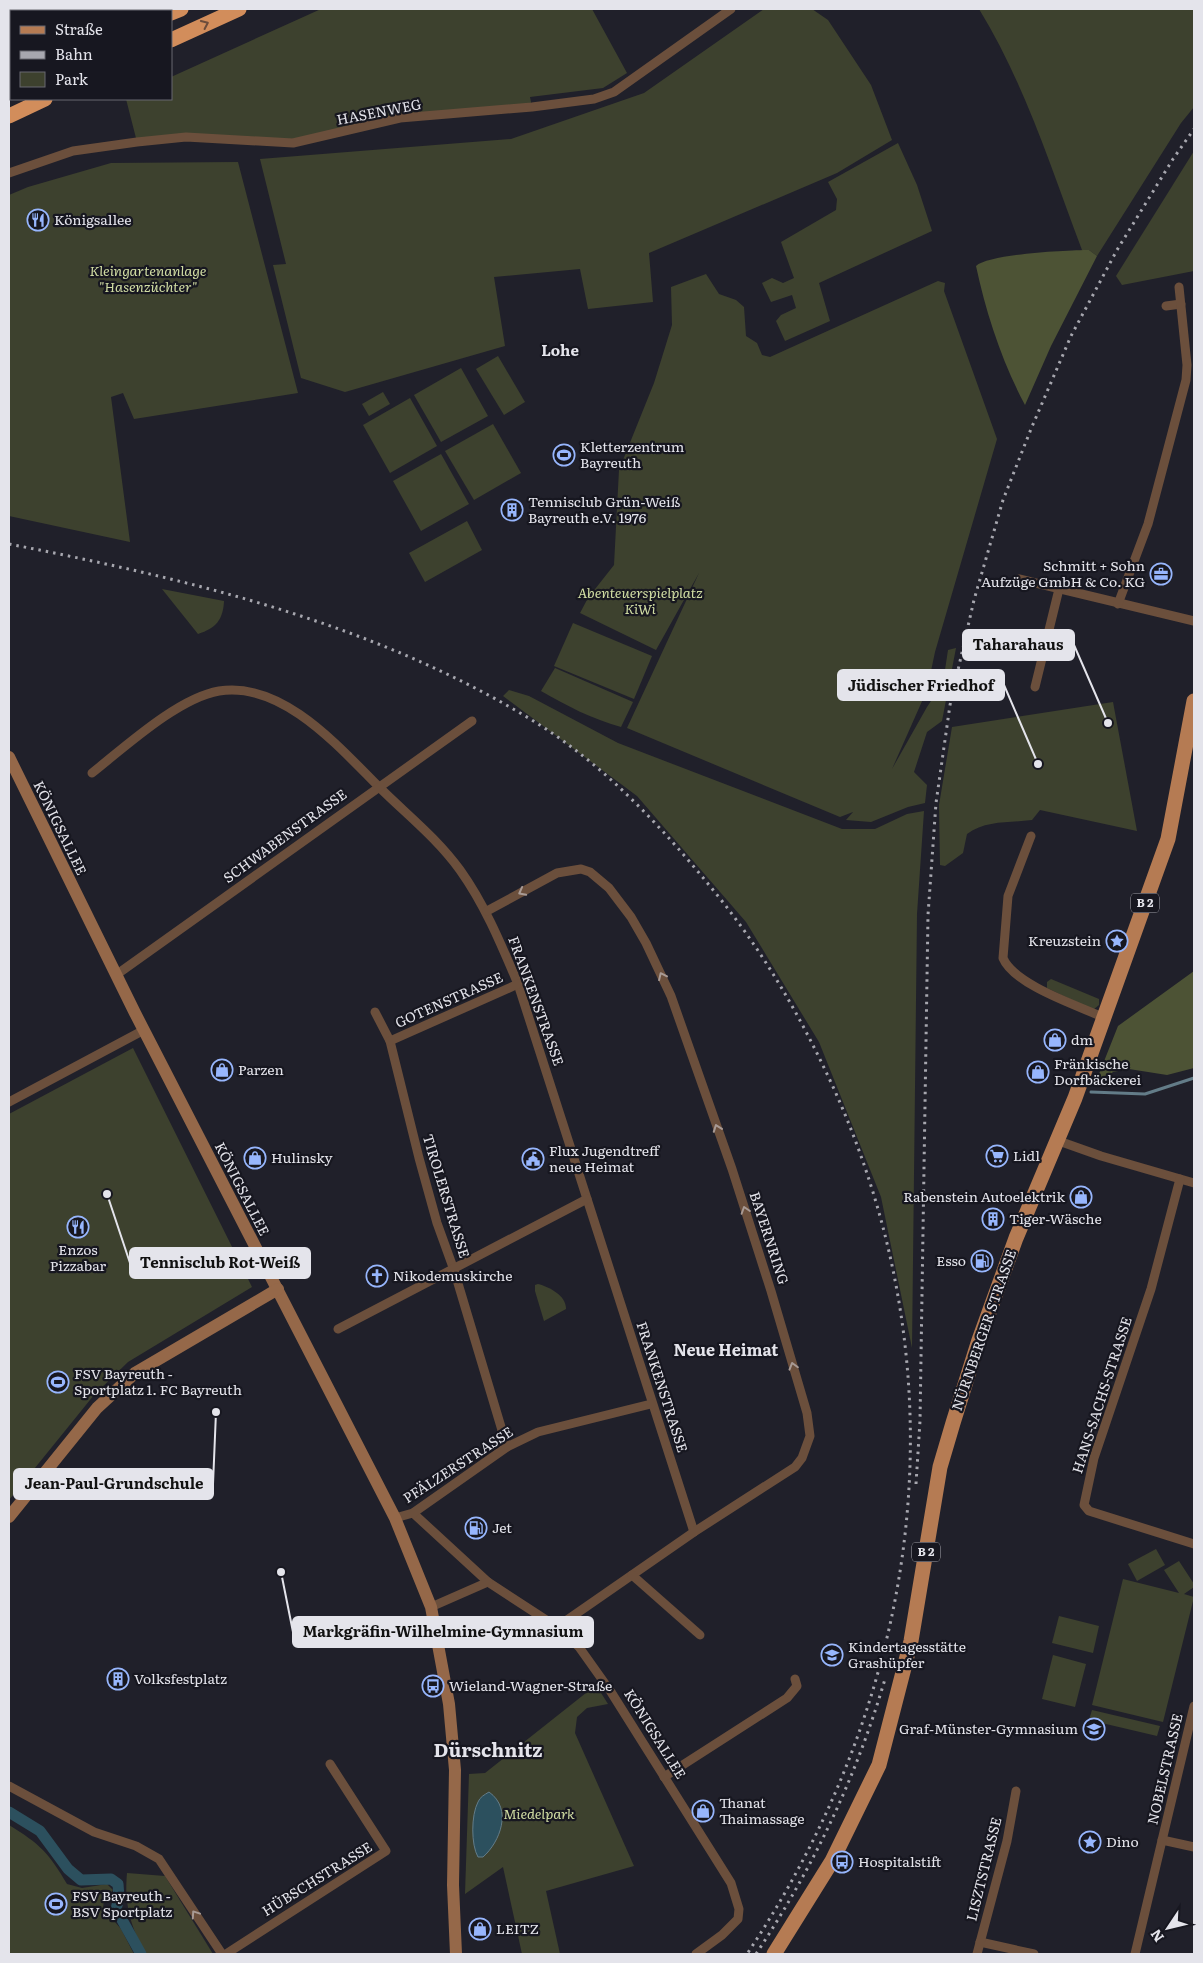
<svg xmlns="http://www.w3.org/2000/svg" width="1203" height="1963" font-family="Literata,serif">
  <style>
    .green { fill: #3d412e }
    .forest { fill: #4d5335 }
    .water { fill: #2c505e; stroke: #637c88 }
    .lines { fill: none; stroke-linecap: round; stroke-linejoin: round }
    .stream { stroke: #637c88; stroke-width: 3 }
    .canal { stroke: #2c505e; stroke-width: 11 }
    .street { stroke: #6b4f3c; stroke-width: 9 }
    .secondary { stroke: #956849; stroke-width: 12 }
    .primary { stroke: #b57b53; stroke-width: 15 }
    .highway { stroke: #d28d5b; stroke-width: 15 }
    .rail { stroke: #a7a7af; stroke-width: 3; stroke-dasharray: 2.5 5; stroke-linecap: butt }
    .oneway { stroke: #6b4c3b }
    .oneway2 { stroke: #a89a94 }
    .labels { text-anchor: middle; stroke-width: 4.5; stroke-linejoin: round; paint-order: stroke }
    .shield { fill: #171720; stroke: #a6a6ae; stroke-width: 1 }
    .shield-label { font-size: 12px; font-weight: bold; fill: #e4e4eb }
    .street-label { font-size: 14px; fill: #e4e4eb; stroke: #171720 }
    .poi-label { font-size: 14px; fill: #e4e4eb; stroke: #171720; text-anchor: start }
    .park-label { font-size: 14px; font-style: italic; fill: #d1dda3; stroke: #171720 }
    .neighbourhood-label { font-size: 15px; font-weight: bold; fill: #e4e4eb; stroke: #171720 }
    .quarter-label { font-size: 16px; font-weight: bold; fill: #e4e4eb; stroke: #171720 }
    .district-label { font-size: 19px; font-weight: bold; fill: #e4e4eb; stroke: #171720 }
    .leader { fill: none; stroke: #e4e4eb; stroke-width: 2 }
    .callout-dot { fill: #e4e4eb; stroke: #171720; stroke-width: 2 }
    .callout { fill: #e4e4eb; stroke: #e4e4eb; stroke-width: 2 }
    .callout-label { font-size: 15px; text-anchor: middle; font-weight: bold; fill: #111 }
  </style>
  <rect width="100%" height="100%" fill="#20202a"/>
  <g class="green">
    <polygon points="321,9 592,9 627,73 603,88 530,97 532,107 400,118 293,143 239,140 137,142 126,99 171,99 171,77"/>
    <polygon points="764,9 812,9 828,20 871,85 892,140 837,173 649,253 653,302 588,309 580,269 494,277 505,346 345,392 301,378 273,265 286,264 260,159 511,139 644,93"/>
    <path d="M979,9h215v98l-13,16 -84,133 -8,-6h-7c-31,-82 -57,-166 -103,-241z"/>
    <polygon points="898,143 917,185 932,231 819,283 830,321 785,341 776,321 781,315 796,308 792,295 771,302 762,283 772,278 783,283 794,278 781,242 836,210 837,199 828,182"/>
    <polygon points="1194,151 1194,271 1122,285 1116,276"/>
    <polygon points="238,162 298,393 134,419 123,393 111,397 130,542 9,516 9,195 28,187 111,163"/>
    <polygon points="706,274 719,294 736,300 744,307 746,336 757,343 762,355 770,357 938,281 945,283 944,291 997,439 935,652 927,690 892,769 927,707 943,683 948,650 956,648 942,721 927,732 914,772 927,785 925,803 908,807 871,822 846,820 853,812 840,817 627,728 699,573 656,650 580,613 588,598 614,565 619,470 654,383 672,325 671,287"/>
    <polygon points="498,356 525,402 504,415 476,369"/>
    <polygon points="461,368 488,416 441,442 414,395"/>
    <polygon points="383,392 390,404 369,416 362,404"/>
    <polygon points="410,398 437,446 390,473 363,425"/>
    <polygon points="493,424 521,473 474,500 445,451"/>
    <polygon points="441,454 469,504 421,531 393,481"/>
    <polygon points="467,521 482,550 425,582 409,553"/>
    <path d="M162,589l62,12c-1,19 -8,27 -26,33z"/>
    <polygon points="573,623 652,656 634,699 554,666"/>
    <path d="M555,668l78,34 -12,25c-29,-8 -54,-21 -80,-36z"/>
    <polygon points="509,690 529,696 618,743 842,829 875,829 907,814 924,811 917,914 912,1348 881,1197 819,1042 746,922 637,796 503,696"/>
    <path d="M1113,702l24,129 -97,-21 -8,10c-23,3 -46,0 -65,14l-4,19 -18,13 -5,-1 -1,-60 13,-78z"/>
    <polygon points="1051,979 1099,999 1099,1005 1093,1010 1047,988 1047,982"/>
    <polygon points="133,1048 252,1287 128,1362 94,1395 9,1500 9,1114"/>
    <path d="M538,1284c11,3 28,11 28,25l-22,12 -9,-30v-6z"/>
    <polygon points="1156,1549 1165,1565 1137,1581 1128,1564"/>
    <polygon points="1179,1561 1194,1584 1194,1587 1184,1594 1194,1597 1163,1722 1092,1705 1123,1579 1179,1593 1164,1570"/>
    <polygon points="1059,1616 1099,1626 1093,1653 1052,1643"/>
    <polygon points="1053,1655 1086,1664 1075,1707 1042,1699"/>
    <polygon points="596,1685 608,1704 587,1708 577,1717 575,1733 634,1866 546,1891 560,1954 522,1954 503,1867 465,1894 469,1774 485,1773"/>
    <polygon points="1092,1710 1160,1726 1157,1736 1089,1720"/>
    <path d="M9,1825c31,19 40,28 58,59l15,4 25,-4 6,6 -9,11 -1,7 18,21 13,25h-125z"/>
    <path d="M127,1873l38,3 48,78h-68c-14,-28 -21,-48 -18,-81z"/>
  </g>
  <g class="forest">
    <path d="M1089,250l8,6 -46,90 -26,59c-23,-43 -39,-92 -49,-139 13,-12 92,-16 113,-16z"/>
    <polygon points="1194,971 1194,1068 1167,1075 1129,1069 1113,1072 1106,1078 1097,1079 1118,1026"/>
  </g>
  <path class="water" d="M489,1792c24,17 11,50 -6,65h-5c-7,-12 -7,-42 0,-55 2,-5 6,-7 11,-10z"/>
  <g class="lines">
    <polyline class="stream" points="1091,1092 1145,1094 1194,1078"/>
    <polyline class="canal" points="9,1812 40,1831 68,1869 81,1880 111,1879 118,1884 119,1898 116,1909 141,1954"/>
    <g class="street">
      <polyline points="9,173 73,151 137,142 186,137 293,143 400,118 532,107 594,99 614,92 731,9"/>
      <polyline points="1166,306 1181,304"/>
      <polyline points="1019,579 1194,621"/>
      <polyline points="1118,604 1148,524 1186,380 1187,365 1179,287"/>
      <polyline points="1035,687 1059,589"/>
      <path d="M92,773c33,-26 86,-75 127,-82 63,-10 119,55 159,95 28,28 58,51 82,84 25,35 41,74 58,114l176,548"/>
      <path d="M1031,836l-23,60 -5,62c11,27 76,48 102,60"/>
      <polyline points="487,911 557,873 581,869 590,872 609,888 631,917 646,943 671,996 732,1169 771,1291 807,1413 810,1436 802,1458 795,1467 694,1532 557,1627"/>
      <polyline points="116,975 472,721"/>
      <polyline points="375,1012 390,1041 419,1158 437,1223 454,1270 507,1447"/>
      <polyline points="390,1041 518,984"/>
      <polyline points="9,1102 144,1030"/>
      <polyline points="1056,1140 1101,1156 1194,1183"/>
      <polyline points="1180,1179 1151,1289 1094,1458 1084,1505 1089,1511 1194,1544"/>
      <polyline points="338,1329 587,1199"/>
      <polyline points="413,1513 488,1582 557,1627 579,1647 611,1692 731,1883 739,1909 738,1919 722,1935 696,1954"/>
      <polyline points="395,1518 413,1513 507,1447 538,1432 651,1404"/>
      <polyline points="632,1575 700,1635"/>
      <polyline points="431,1607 488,1582"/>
      <polyline points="664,1777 787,1698 797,1686 795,1679"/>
      <polyline points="9,1786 94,1832 136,1846 159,1859 222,1954"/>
      <polyline points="1162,1840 1194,1847"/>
      <polyline points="980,1942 1034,1954"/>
      <polyline points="226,1954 386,1851 330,1764"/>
      <polyline points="977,1954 1007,1841 1016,1791"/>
      <polyline points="1135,1954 1194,1706"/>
    </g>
    <g class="secondary">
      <polyline points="9,757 135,1013 395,1518 431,1607 449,1704 455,1770 453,1885 456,1954"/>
      <polyline points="9,1517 97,1408 135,1373 278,1289"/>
    </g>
    <polyline class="primary" points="774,1954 832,1861 879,1765 911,1641 940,1467 953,1423 979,1340 1016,1238 1075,1098 1168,839 1194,701"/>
    <g class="highway">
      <polyline points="171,13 181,9"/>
      <polyline points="171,40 239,9"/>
      <polyline points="9,89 11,87"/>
      <polyline points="9,116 45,99"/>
    </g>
    <g class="rail">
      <path d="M9,544c184,36 373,81 534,183 69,45 124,106 175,169 48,60 84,123 116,193 131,291 88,603 -87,865"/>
      <polyline points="916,1484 920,1421 928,915 936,803 950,705 974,600 1003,500 1031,429 1071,336 1117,250 1173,159 1194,129"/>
      <path d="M756,1954c57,-86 100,-176 129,-275"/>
    </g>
  </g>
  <defs><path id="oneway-chevron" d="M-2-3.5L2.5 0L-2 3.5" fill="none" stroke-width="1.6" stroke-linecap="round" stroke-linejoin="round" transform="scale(1.25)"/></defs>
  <use class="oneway" href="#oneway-chevron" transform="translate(205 24) rotate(-25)"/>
  <g class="oneway2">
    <use href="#oneway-chevron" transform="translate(522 892) rotate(152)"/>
    <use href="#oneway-chevron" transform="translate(662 976) rotate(-115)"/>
    <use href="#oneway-chevron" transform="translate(717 1128) rotate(-110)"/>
    <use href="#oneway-chevron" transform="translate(745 1210) rotate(-108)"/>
    <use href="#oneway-chevron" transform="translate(793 1366) rotate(-106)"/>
    <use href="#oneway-chevron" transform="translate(195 1914) rotate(-124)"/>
  </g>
  <defs>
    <g id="restaurant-ring" transform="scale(1.125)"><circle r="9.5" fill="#171720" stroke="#97b6fd" stroke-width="1.5"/><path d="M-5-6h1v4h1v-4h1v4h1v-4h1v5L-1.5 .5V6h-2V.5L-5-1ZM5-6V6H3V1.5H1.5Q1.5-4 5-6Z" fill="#97b6fd"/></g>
    <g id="stadium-ring" transform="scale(1.125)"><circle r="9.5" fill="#171720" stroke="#97b6fd" stroke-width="1.5"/><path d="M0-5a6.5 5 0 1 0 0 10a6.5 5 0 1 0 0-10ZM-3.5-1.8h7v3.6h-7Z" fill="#97b6fd"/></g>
    <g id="building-ring" transform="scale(1.125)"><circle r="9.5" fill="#171720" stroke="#97b6fd" stroke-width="1.5"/><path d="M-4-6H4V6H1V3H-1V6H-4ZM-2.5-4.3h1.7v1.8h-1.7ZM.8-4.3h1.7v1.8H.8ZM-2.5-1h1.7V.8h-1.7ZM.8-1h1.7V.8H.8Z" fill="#97b6fd"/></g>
    <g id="office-ring" transform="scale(1.125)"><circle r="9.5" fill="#171720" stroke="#97b6fd" stroke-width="1.5"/><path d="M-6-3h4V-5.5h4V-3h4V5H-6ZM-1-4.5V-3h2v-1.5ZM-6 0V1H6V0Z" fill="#97b6fd"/></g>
    <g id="sight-ring" transform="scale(1.125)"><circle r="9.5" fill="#171720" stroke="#97b6fd" stroke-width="1.5"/><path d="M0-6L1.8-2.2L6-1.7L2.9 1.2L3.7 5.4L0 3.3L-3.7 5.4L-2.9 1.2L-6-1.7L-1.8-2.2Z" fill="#97b6fd"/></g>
    <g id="shop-ring" transform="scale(1.125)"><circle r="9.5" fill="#171720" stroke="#97b6fd" stroke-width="1.5"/><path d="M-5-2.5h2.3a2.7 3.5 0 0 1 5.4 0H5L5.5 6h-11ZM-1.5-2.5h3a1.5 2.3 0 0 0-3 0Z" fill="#97b6fd"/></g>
    <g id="supermarket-ring" transform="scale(1.125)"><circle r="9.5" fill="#171720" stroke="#97b6fd" stroke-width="1.5"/><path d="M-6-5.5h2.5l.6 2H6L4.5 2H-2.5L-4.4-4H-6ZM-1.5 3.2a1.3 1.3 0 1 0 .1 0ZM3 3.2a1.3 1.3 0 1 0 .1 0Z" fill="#97b6fd"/></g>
    <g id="civic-ring" transform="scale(1.125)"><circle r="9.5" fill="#171720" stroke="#97b6fd" stroke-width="1.5"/><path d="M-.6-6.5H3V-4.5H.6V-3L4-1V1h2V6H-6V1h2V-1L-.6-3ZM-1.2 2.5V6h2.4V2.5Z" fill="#97b6fd"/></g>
    <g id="fuel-ring" transform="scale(1.125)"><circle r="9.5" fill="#171720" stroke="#97b6fd" stroke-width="1.5"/><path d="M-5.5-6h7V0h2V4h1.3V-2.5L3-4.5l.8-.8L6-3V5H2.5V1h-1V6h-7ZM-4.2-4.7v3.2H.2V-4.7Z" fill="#97b6fd"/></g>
    <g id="church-ring" transform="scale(1.125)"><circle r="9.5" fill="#171720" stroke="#97b6fd" stroke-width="1.5"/><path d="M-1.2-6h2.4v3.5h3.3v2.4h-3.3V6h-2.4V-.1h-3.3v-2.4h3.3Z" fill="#97b6fd"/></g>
    <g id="school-ring" transform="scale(1.125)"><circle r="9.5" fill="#171720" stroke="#97b6fd" stroke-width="1.5"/><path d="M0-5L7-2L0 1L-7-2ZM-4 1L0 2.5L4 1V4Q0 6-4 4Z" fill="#97b6fd"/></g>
    <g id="bus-ring" transform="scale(1.125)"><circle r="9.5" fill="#171720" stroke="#97b6fd" stroke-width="1.5"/><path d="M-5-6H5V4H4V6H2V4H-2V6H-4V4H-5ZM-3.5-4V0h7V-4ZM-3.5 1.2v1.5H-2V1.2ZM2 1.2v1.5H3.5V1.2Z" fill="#97b6fd"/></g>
  </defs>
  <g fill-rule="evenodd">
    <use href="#restaurant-ring" x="38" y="220"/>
    <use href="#stadium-ring" x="564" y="455"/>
    <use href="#building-ring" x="512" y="510"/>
    <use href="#office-ring" x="1161" y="574"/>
    <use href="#sight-ring" x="1117" y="941"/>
    <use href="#shop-ring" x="1055" y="1040"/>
    <use href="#shop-ring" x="222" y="1070"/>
    <use href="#shop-ring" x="1038" y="1072"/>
    <use href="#supermarket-ring" x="997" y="1156"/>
    <use href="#shop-ring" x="255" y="1158"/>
    <use href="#civic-ring" x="533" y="1159"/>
    <use href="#shop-ring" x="1081" y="1197"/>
    <use href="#building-ring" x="993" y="1219"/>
    <use href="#restaurant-ring" x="78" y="1227"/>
    <use href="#fuel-ring" x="982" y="1261"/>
    <use href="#church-ring" x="377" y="1276"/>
    <use href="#stadium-ring" x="58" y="1382"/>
    <use href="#fuel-ring" x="476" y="1528"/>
    <use href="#school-ring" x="832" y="1655"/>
    <use href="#building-ring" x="118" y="1679"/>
    <use href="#bus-ring" x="433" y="1686"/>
    <use href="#school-ring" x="1094" y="1729"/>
    <use href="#shop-ring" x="703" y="1811"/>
    <use href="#sight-ring" x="1090" y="1842"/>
    <use href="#bus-ring" x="842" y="1862"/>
    <use href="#stadium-ring" x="56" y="1904"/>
    <use href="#shop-ring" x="480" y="1929"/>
  </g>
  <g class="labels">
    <g class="shield">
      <rect x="1131" y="893.5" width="28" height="19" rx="4"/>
      <rect x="912" y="1542.5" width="28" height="19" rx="4"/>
    </g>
    <g class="shield-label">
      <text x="1145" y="907">B 2</text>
      <text x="926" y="1556">B 2</text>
    </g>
    <g class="street-label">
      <text transform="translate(379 112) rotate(-11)" y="5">HASENWEG</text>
      <text transform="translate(60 828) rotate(64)" y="5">KÖNIGSALLEE</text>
      <text transform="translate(285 836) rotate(-36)" y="5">SCHWABENSTRASSE</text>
      <text transform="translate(449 1000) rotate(-24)" y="5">GOTENSTRASSE</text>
      <text transform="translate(536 1001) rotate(70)" y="5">FRANKENSTRASSE</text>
      <text transform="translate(242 1189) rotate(63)" y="5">KÖNIGSALLEE</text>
      <text transform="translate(446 1196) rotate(73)" y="5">TIROLERSTRASSE</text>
      <text transform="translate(769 1238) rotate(72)" y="5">BAYERNRING</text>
      <text transform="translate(984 1330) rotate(-71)" y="5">NÜRNBERGER STRASSE</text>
      <text transform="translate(662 1387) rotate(72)" y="5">FRANKENSTRASSE</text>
      <text transform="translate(1102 1395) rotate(-72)" y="5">HANS-SACHS-STRASSE</text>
      <text transform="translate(458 1465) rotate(-33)" y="5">PFÄLZERSTRASSE</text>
      <text transform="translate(655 1734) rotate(58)" y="5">KÖNIGSALLEE</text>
      <text transform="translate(1165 1769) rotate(-77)" y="5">NOBELSTRASSE</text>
      <text transform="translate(984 1869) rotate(-76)" y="5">LISZTSTRASSE</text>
      <text transform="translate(317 1879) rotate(-32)" y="5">HÜBSCHSTRASSE</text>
    </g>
    <g class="poi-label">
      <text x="54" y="225">Königsallee</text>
      <text x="580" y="452">Kletterzentrum<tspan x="580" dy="16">Bayreuth</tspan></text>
      <text x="528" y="507">Tennisclub Grün-Weiß<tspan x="528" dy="16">Bayreuth e.V. 1976</tspan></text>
      <text x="1145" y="571" text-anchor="end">Schmitt + Sohn<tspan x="1145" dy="16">Aufzüge GmbH &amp; Co. KG</tspan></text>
      <text x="1101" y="946" text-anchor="end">Kreuzstein</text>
      <text x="1071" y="1045">dm</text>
      <text x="1054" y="1069">Fränkische<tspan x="1054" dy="16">Dorfbäckerei</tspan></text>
      <text x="238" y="1075">Parzen</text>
      <text x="549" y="1156">Flux Jugendtreff<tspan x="549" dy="16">neue Heimat</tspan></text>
      <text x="1013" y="1161">Lidl</text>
      <text x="271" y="1163">Hulinsky</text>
      <text x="1065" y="1202" text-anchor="end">Rabenstein Autoelektrik</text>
      <text x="1009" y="1224">Tiger-Wäsche</text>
      <text x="78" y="1255" text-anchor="middle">Enzos<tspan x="78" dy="16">Pizzabar</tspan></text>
      <text x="966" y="1266" text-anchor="end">Esso</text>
      <text x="393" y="1281">Nikodemuskirche</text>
      <text x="74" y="1379">FSV Bayreuth -<tspan x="74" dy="16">Sportplatz 1. FC Bayreuth</tspan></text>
      <text x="492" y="1533">Jet</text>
      <text x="848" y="1652">Kindertagesstätte<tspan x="848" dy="16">Grashüpfer</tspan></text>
      <text x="134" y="1684">Volksfestplatz</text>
      <text x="449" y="1691">Wieland-Wagner-Straße</text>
      <text x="1078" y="1734" text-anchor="end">Graf-Münster-Gymnasium</text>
      <text x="719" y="1808">Thanat<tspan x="719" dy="16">Thaimassage</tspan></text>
      <text x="1106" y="1847">Dino</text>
      <text x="858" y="1867">Hospitalstift</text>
      <text x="72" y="1901">FSV Bayreuth -<tspan x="72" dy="16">BSV Sportplatz</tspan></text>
      <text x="496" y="1934">LEITZ</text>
    </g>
    <g class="park-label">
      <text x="148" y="276">Kleingartenanlage<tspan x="148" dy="16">"Hasenzüchter"</tspan></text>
      <text x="640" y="598">Abenteuerspielplatz<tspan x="640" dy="16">KiWi</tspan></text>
      <text x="539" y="1819">Miedelpark</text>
    </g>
    <g class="neighbourhood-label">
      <text x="560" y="356">Lohe</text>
    </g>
    <g class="quarter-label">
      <text x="726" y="1356">Neue Heimat</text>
    </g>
    <g class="district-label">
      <text x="488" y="1757">Dürschnitz</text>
    </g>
  </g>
  <path class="leader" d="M1108 723L1074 645M1038 764L1004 685M107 1194L130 1263M216 1412L213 1484M281 1572L293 1632"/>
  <g class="callout-dot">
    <circle cx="1108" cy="723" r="5"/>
    <circle cx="1038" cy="764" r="5"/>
    <circle cx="107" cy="1194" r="5"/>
    <circle cx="216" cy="1412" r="5"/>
    <circle cx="281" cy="1572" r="5"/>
  </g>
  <g class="callout">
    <rect x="963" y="630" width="111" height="30" rx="5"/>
    <rect x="838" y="670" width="166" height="30" rx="5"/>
    <rect x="130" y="1248" width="180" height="30" rx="5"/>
    <rect x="14" y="1469" width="199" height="30" rx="5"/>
    <rect x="293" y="1617" width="300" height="30" rx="5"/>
  </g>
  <g class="callout-label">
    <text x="1018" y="650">Taharahaus</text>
    <text x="921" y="691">Jüdischer Friedhof</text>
    <text x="220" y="1268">Tennisclub Rot-Weiß</text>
    <text x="114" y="1489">Jean-Paul-Grundschule</text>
    <text x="443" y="1637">Markgräfin-Wilhelmine-Gymnasium</text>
  </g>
  <rect width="1203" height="1963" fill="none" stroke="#e4e4eb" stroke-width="20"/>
  <rect x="10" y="10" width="162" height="90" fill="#171720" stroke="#696971"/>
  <rect x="20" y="26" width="25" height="8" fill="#b57b53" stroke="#696971"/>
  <text x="55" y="35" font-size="15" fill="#e4e4eb">Straße</text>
  <rect x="20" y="51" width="25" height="8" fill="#a7a7af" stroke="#696971"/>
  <text x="55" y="60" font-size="15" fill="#e4e4eb">Bahn</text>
  <rect x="20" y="72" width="25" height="15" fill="#3d412e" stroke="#696971"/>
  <text x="55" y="85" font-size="15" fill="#e4e4eb">Park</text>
  <g transform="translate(1168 1928) rotate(235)" stroke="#171720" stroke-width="4" paint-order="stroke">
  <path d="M0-4L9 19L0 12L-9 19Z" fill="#e4e4eb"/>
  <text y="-8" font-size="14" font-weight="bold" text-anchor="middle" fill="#e4e4eb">N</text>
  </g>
</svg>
